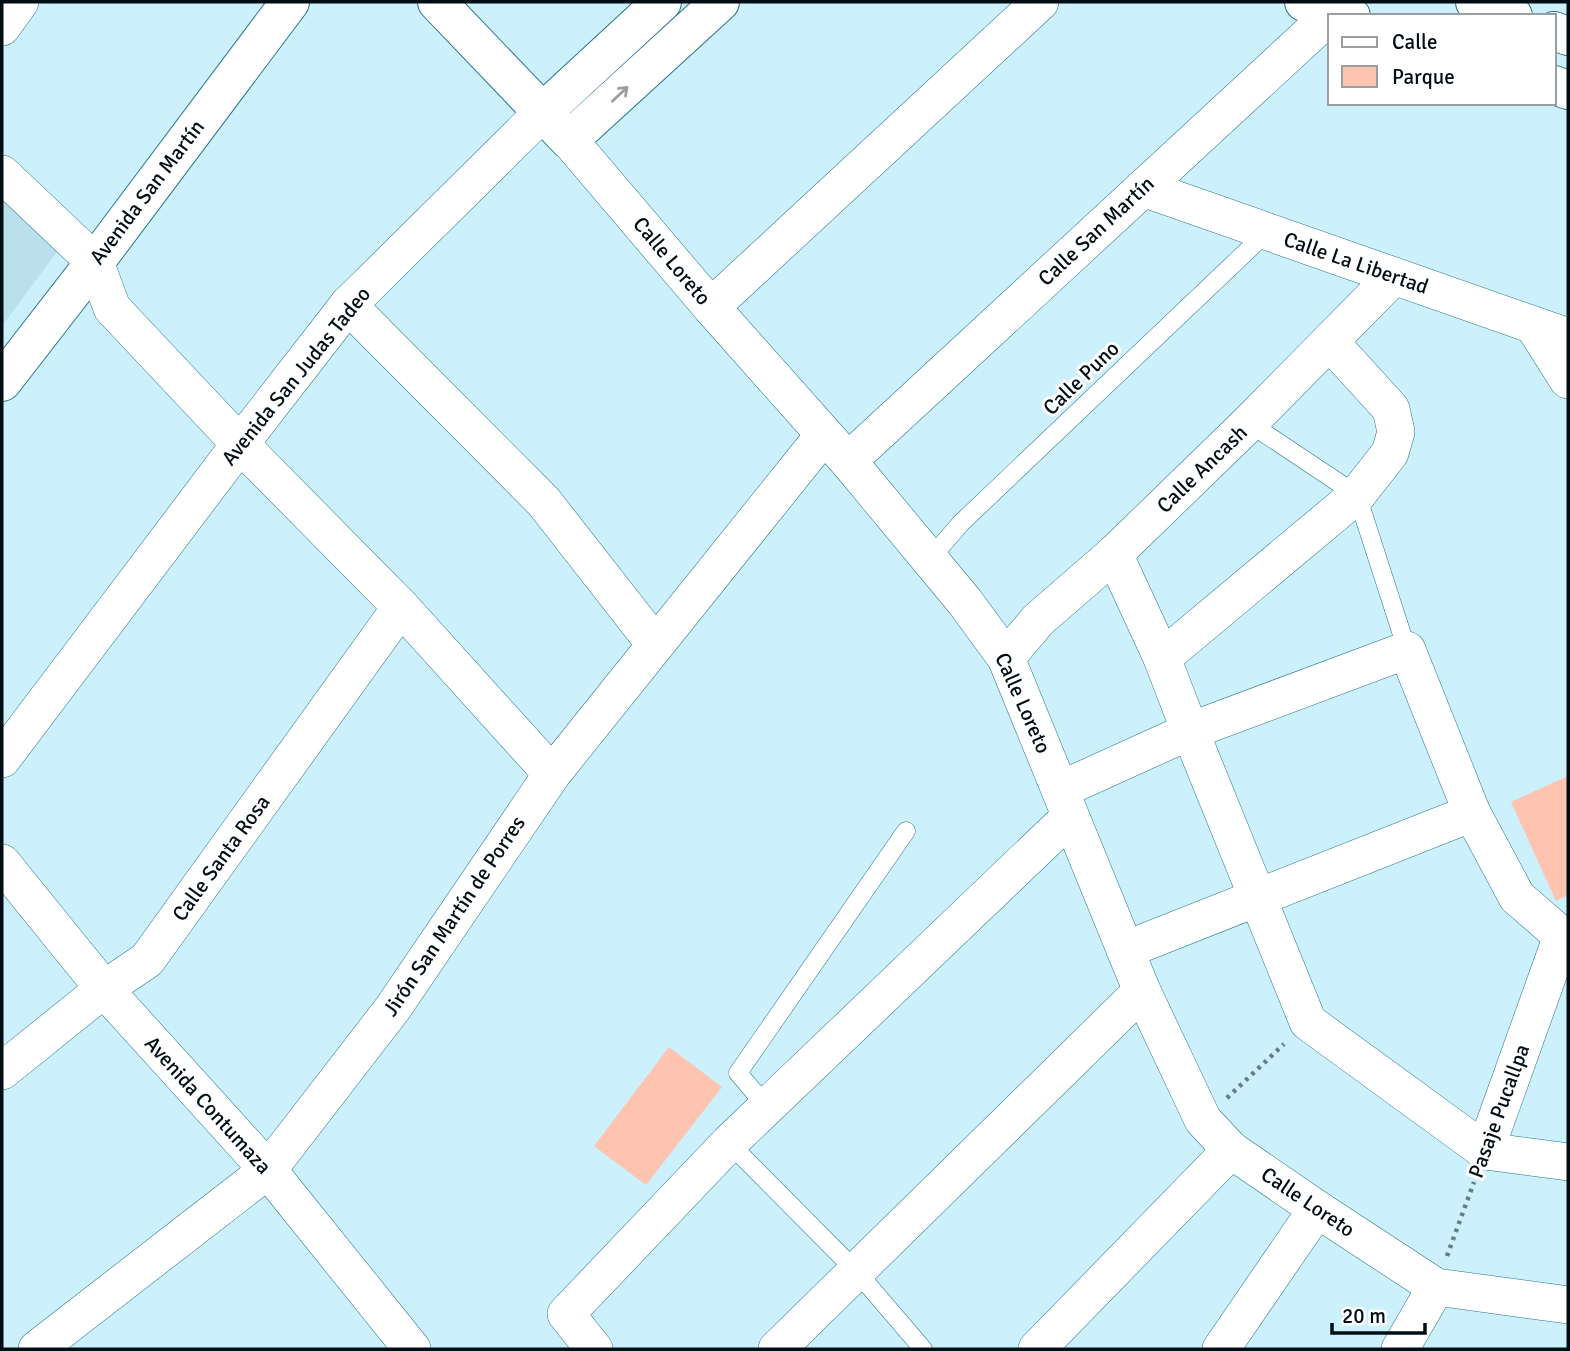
<svg xmlns="http://www.w3.org/2000/svg" width="1570" height="1351" font-family="Signika,sans-serif">
  <style>
    .built { fill: #bae0ed }
    .green { fill: #ffc4b0 }
    .lines { fill: none; stroke-linecap: round; stroke-linejoin: round }
    .lane-casing { stroke: #25758a; stroke-width: 19 }
    .street-casing { stroke: #25758a; stroke-width: 38 }
    .secondary-casing { stroke: #25758a; stroke-width: 40 }
    .path { stroke: #657e87; stroke-width: 4.5; stroke-dasharray: 3.5 5; stroke-linecap: butt }
    .lane { stroke: #fff; stroke-width: 18 }
    .street { stroke: #fff; stroke-width: 37 }
    .secondary { stroke: #fff; stroke-width: 38 }
    .oneway { stroke: #999fa1 }
    .labels { text-anchor: middle; stroke-width: 6; stroke-linejoin: round; paint-order: stroke }
    .street-label { font-size: 21px; fill: #000e14; stroke: #fff }
  </style>
  <rect width="100%" height="100%" fill="#ccf0fc"/>
  <polygon class="built" points="2,192 59,249 2,326"/>
  <g class="green">
    <polygon points="1568,776 1568,895 1556,901 1511,802"/>
    <polygon points="669,1047 722,1087 646,1185 594,1146"/>
  </g>
  <g class="lines">
    <g class="lane-casing">
      <g id="lane">
        <polyline points="1249,423 1357,495 1407,650"/>
        <polyline points="929,560 961,523 1267,232"/>
        <polyline points="767,1107 738,1073 906,831"/>
        <polyline points="729,1143 857,1272 923,1349"/>
      </g>
    </g>
    <g class="street-casing">
      <g id="street">
        <polyline points="2,27 20,2"/>
        <polyline points="569,140 711,307 848,461 965,602 1006,658 1142,991 1203,1120 1231,1150 1317,1209 1436,1287 1568,1305"/>
        <polyline points="2,174 95,262 112,308 240,444 401,607 552,774"/>
        <polyline points="1143,188 1568,337"/>
        <polyline points="348,305 544,502 655,644"/>
        <polyline points="711,307 1040,2"/>
        <polyline points="1533,325 1568,380"/>
        <polyline points="848,461 1336,10"/>
        <polyline points="1114,554 1162,658 1190,731 1308,1022 1485,1151 1568,1162"/>
        <polyline points="1006,658 1038,620 1114,554 1249,423 1394,276"/>
        <polyline points="1162,658 1357,495 1390,453 1396,432 1391,409 1330,342"/>
        <polyline points="2,759 240,444 348,305 543,112"/>
        <polyline points="1060,790 1190,731 1407,650 1472,813 1517,897 1562,936 1568,937"/>
        <polyline points="2,863 104,989 268,1170 412,1349"/>
        <polyline points="1125,950 1472,813"/>
        <polyline points="2,1071 104,989 147,960 401,607"/>
        <polyline points="1485,1151 1562,936"/>
        <polyline points="37,1349 268,1170 393,1008 552,774 824,435"/>
        <polyline points="594,1349 566,1314 729,1143 1070,817"/>
        <polyline points="777,1349 1142,991"/>
        <polyline points="1037,1349 1231,1150"/>
        <polyline points="1221,1349 1317,1209"/>
        <polyline points="1400,1349 1436,1287"/>
      </g>
    </g>
    <g class="secondary-casing">
      <g id="secondary">
        <polyline points="437,2 569,140 720,2"/>
        <polyline points="1304,2 1351,16"/>
        <polyline points="1475,2 1513,16"/>
        <polyline points="1554,31 1568,36"/>
        <polyline points="1554,85 1568,90"/>
        <polyline points="543,112 662,2"/>
        <polyline points="2,382 95,262 290,2"/>
      </g>
    </g>
    <g class="path">
      <polyline points="1227,1098 1284,1044"/>
      <polyline points="1447,1256 1474,1182"/>
    </g>
    <use href="#lane" class="lane"/>
    <use href="#street" class="street"/>
    <use href="#secondary" class="secondary"/>
  </g>
  <defs><path id="oneway-shaft" d="M-6 0H5M1.5-3L5.5 0L1.5 3" fill="none" stroke-width="1.6" stroke-linecap="round" stroke-linejoin="round" transform="scale(1.75)"/></defs>
  <use class="oneway" href="#oneway-shaft" transform="translate(620 94) rotate(-43)"/>
  <g class="labels">
    <g class="street-label">
      <text transform="translate(147 192) rotate(-53)" y="7">Avenida San Martín</text>
      <text transform="translate(1096 231) rotate(-43)" y="7">Calle San Martín</text>
      <text transform="translate(672 261) rotate(50)" y="7">Calle Loreto</text>
      <text transform="translate(1356 263) rotate(19)" y="7">Calle La Libertad</text>
      <text transform="translate(296 376) rotate(-51)" y="7">Avenida San Judas Tadeo</text>
      <text transform="translate(1081 378) rotate(-44)" y="7">Calle Puno</text>
      <text transform="translate(1202 469) rotate(-44)" y="7">Calle Ancash</text>
      <text transform="translate(1023 703) rotate(66)" y="7">Calle Loreto</text>
      <text transform="translate(221 858) rotate(-54)" y="7">Calle Santa Rosa</text>
      <text transform="translate(454 916) rotate(-56)" y="7">Jirón San Martín de Porres</text>
      <text transform="translate(208 1105) rotate(48)" y="7">Avenida Contumaza</text>
      <text transform="translate(1499 1111) rotate(-70)" y="7">Pasaje Pucallpa</text>
      <text transform="translate(1308 1202) rotate(34)" y="7">Calle Loreto</text>
    </g>
  </g>
  <rect width="1570" height="1351" fill="none" stroke="#000e14" stroke-width="7"/>
  <rect x="1328" y="14" width="228" height="91" fill="#ffffff" stroke="#999fa1" stroke-width="2"/>
  <rect x="1342" y="37" width="35" height="10" fill="#ffffff" stroke="#999fa1" stroke-width="2"/>
  <text x="1392" y="49" font-size="21" fill="#000e14">Calle</text>
  <rect x="1342" y="66" width="35" height="21" fill="#ffc4b0" stroke="#999fa1" stroke-width="2"/>
  <text x="1392" y="84" font-size="21" fill="#000e14">Parque</text>
  <path d="M1332 1323v10h93v-10" fill="none" stroke="#000e14" stroke-width="3.5"/>
  <text x="1342" y="1323" font-size="21" fill="#000e14" stroke="#ffffff" stroke-width="5" paint-order="stroke">20 m</text>
</svg>
